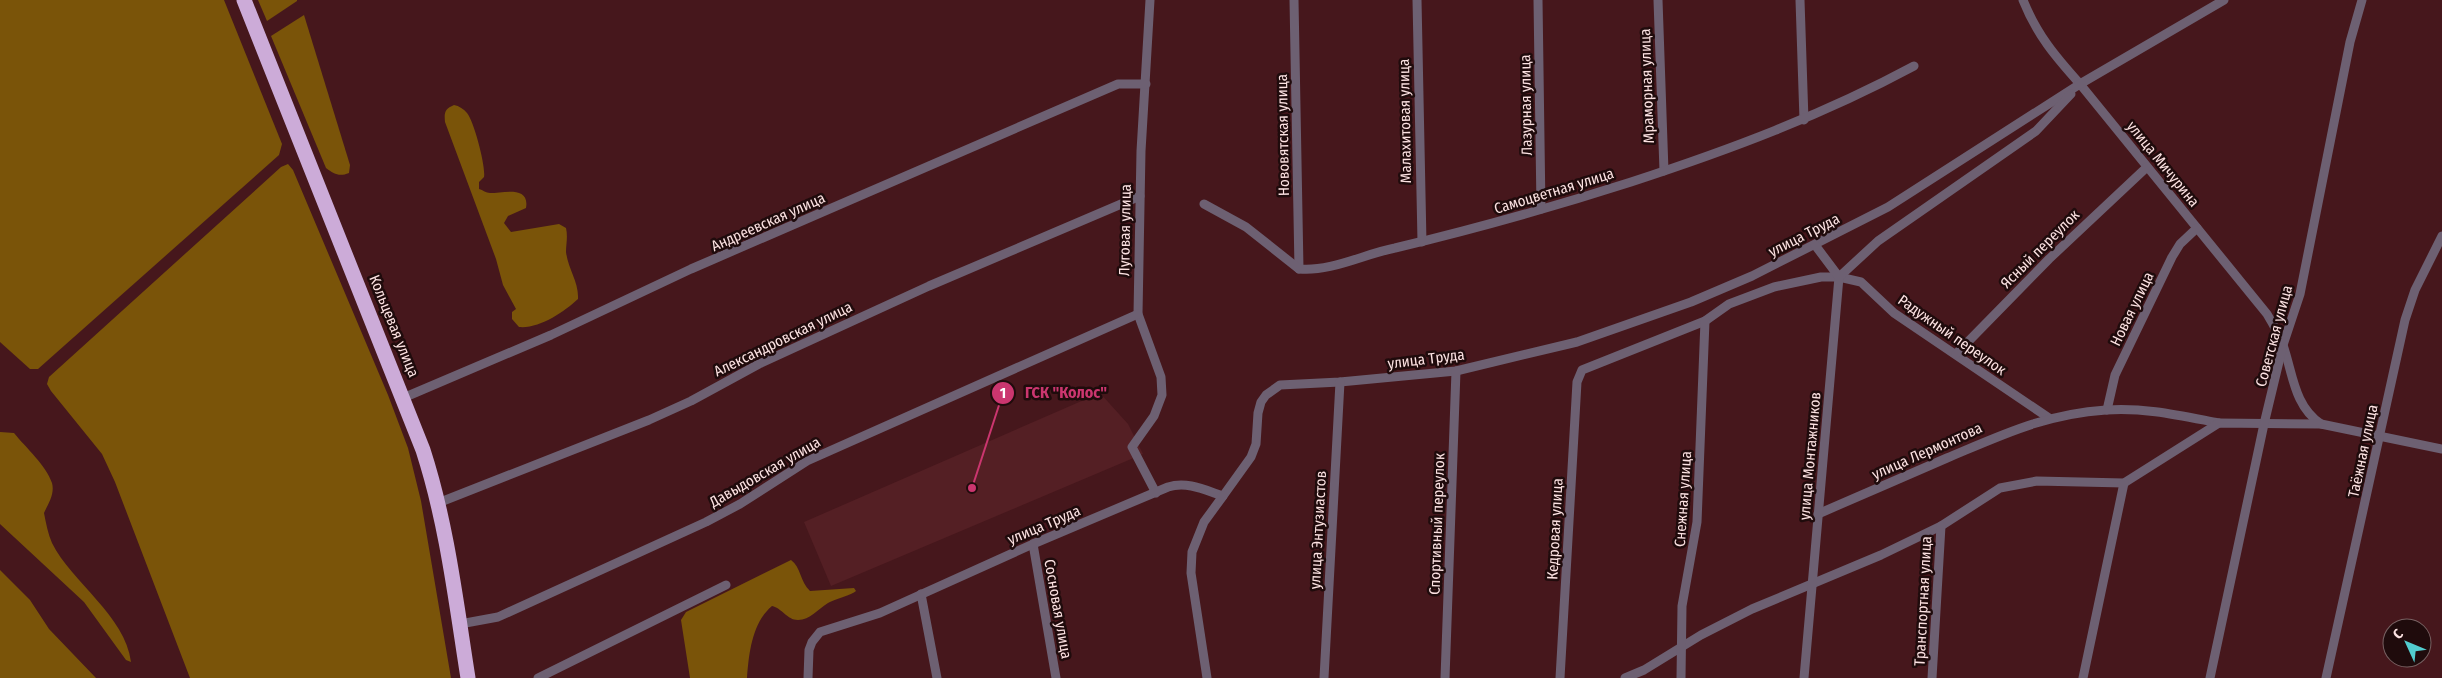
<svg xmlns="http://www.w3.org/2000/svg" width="2442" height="678" font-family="'Fira Sans Condensed',sans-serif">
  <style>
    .built { fill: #541f24 }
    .forest { fill: #7a5409 }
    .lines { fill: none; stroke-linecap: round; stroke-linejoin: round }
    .street { stroke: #6d6072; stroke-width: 9 }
    .highway { stroke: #ccabd8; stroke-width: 15 }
    .labels { text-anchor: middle; stroke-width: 5; stroke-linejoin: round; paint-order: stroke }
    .street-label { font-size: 15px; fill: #fce2e2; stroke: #1f0b0c }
    .leader { fill: none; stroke: #cb366f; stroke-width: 2 }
    .callout-dot { fill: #cb366f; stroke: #1f0b0c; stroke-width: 2 }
    .mark-label { font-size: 15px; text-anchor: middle; font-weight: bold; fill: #fff }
    .callout-label { font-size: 16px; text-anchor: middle; font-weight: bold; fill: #cb366f; stroke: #1f0b0c; stroke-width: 5; stroke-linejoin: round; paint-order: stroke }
  </style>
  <rect width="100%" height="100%" fill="#46171c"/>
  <polygon class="built" points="1100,393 1128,424 1143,454 831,586 804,522"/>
  <g class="forest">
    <polygon points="0,0 224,0 282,144 279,155 38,369 30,369 0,342"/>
    <polygon points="258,0 297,0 297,1 267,21"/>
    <path d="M304,15l46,150 -1,8c-10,4 -15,1 -23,-5l-55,-132z"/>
    <path d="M454,105c5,1 10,4 13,8 7,8 19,54 17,64l-5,5v7c4,1 7,4 11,4 13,0 40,-8 36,15l-18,8 -4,7 7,9 48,-8 7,4c2,9 0,16 0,24 2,17 13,30 12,47 -14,13 -39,30 -59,28l-7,-8v-7l4,-3 -13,-24 -7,-26 -51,-137c-1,-10 0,-13 9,-17z"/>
    <polygon points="288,164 293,170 388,395 408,448 421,501 451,678 190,678 115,482 102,454 51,391 47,384 49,377 281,167"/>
    <path d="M0,432l14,1c12,15 32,32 38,50 3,11 -4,21 -8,30 2,10 4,21 8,30 20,40 73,72 79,119l-5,-2 -42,-58 -84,-78z"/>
    <path d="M791,560c10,7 9,22 19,31l44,-3 2,3c-4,4 -21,8 -28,12 -10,6 -18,17 -30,17 -11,0 -16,-12 -26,-14 -20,17 -23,47 -25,72h-57l-9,-58 5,-8z"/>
    <polygon points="0,570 30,600 49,629 96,678 0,678"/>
  </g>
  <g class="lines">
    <g class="street">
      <polyline points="1150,0 1141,151 1138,314 1161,377 1162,395 1154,416 1132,447 1156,493"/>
      <polyline points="1294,0 1299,269"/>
      <polyline points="1417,0 1422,242"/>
      <polyline points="1538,0 1541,209"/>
      <polyline points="1658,0 1664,171"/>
      <polyline points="1800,0 1804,120"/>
      <path d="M2023,0c14,35 32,56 57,84l187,230c6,10 12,20 16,31 10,29 11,61 38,79"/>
      <path d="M1204,204l42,23 53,42c32,3 65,-15 96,-21 80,-19 158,-41 236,-66 98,-32 192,-67 283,-116"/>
      <polyline points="1839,277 1861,282 1894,313 2049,418"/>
      <polyline points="1956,354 2049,259 2147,167"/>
      <polyline points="403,398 551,335 691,269 1118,84 1146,84"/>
      <polyline points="2107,410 2115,375 2172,257 2180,244 2197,228"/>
      <polyline points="438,503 649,420 691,401 759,364 929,286 1140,196"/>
      <path d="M1818,514c43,-19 86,-37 129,-56 55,-23 98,-44 159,-48 38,-3 76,6 113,13"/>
      <polyline points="1033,544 1056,678"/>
      <polyline points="921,594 937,678"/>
      <polyline points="460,624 498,617 706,522 740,504 807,461 1138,314"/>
      <polyline points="538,678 726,585"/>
      <path d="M808,678l1,-28 3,-8 8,-10 60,-19 153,-69 135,-57c19,-6 37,3 55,9l28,-39 5,-13 2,-31 3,-11 5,-7 14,-10 60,-3 116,-11 121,-29 114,-40 61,-26 136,-69 192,-123 144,-84"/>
      <polyline points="1207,678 1191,573 1192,552 1204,522 1223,496"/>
      <polyline points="1324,678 1340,382"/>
      <polyline points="1445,678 1456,371"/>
      <polyline points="1560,678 1577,382 1582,370 1705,321 1729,304 1774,287 1821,277 1839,277 1878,241 2036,131 2071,94"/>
      <polyline points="1625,678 1644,670 1701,635 1752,609 1881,555 1941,526 2000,488 2037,481 2124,483 2219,423 2321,424 2442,449"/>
      <polyline points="1681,678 1682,606 1697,522 1705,321"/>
      <polyline points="1804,678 1839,277 1815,245"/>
      <polyline points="1932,678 1941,526"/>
      <polyline points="2083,678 2124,483"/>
      <polyline points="2210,678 2264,424 2283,345 2300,294 2350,42 2362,0"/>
      <polyline points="2326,678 2405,320 2415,290 2442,236"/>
    </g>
    <path class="highway" d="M244,0l179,450c24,74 33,152 45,228"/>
  </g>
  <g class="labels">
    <g class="street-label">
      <text transform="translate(1647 86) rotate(-92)" y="5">Мраморная улица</text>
      <text transform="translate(1526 105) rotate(-91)" y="5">Лазурная улица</text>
      <text transform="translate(1405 121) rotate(-91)" y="5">Малахитовая улица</text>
      <text transform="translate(1283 135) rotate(-91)" y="5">Нововятская улица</text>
      <text transform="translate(2163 164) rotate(51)" y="5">улица Мичурина</text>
      <text transform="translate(1554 191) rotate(-17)" y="5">Самоцветная улица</text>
      <text transform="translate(768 222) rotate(-24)" y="5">Андреевская улица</text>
      <text transform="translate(1125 230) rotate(-89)" y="5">Луговая улица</text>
      <text transform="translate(1804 235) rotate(-27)" y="5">улица Труда</text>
      <text transform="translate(2040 249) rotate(-45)" y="5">Ясный переулок</text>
      <text transform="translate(2132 309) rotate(-64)" y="5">Новая улица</text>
      <text transform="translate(394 326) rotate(68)" y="5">Кольцевая улица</text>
      <text transform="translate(1952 335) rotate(35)" y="5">Радужный переулок</text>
      <text transform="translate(2274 336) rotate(-75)" y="5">Советская улица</text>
      <text transform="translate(783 339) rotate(-26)" y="5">Александровская улица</text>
      <text transform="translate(1426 359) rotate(-7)" y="5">улица Труда</text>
      <text transform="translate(1927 451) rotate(-24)" y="5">улица Лермонтова</text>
      <text transform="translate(2363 451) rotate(-78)" y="5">Таёжная улица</text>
      <text transform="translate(1810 456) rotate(-85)" y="5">улица Монтажников</text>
      <text transform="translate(765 472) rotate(-30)" y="5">Давыдовская улица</text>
      <text transform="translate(1683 499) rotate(-86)" y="5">Снежная улица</text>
      <text transform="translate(1437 524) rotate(-88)" y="5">Спортивный переулок</text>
      <text transform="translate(1044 525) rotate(-23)" y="5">улица Труда</text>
      <text transform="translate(1555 529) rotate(-87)" y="5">Кедровая улица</text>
      <text transform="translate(1318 530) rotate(-87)" y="5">улица Энтузиастов</text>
      <text transform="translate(1923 601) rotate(-87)" y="5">Транспортная улица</text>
      <text transform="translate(1058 609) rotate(80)" y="5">Сосновая улица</text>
    </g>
  </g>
  <path class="leader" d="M972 488L1003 393"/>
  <g class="callout-dot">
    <circle cx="972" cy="488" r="5"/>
    <circle cx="1003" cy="393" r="12"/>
  </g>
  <g class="mark-label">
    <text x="1003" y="398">1</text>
  </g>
  <g class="callout-label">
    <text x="1066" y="398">ГСК "Колос"</text>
  </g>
  <g transform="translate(2407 643) rotate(314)"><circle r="24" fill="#1f0b0c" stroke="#776162"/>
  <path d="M0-4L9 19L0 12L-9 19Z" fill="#52cdcf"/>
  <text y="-8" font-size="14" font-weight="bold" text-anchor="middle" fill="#fce2e2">С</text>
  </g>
</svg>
